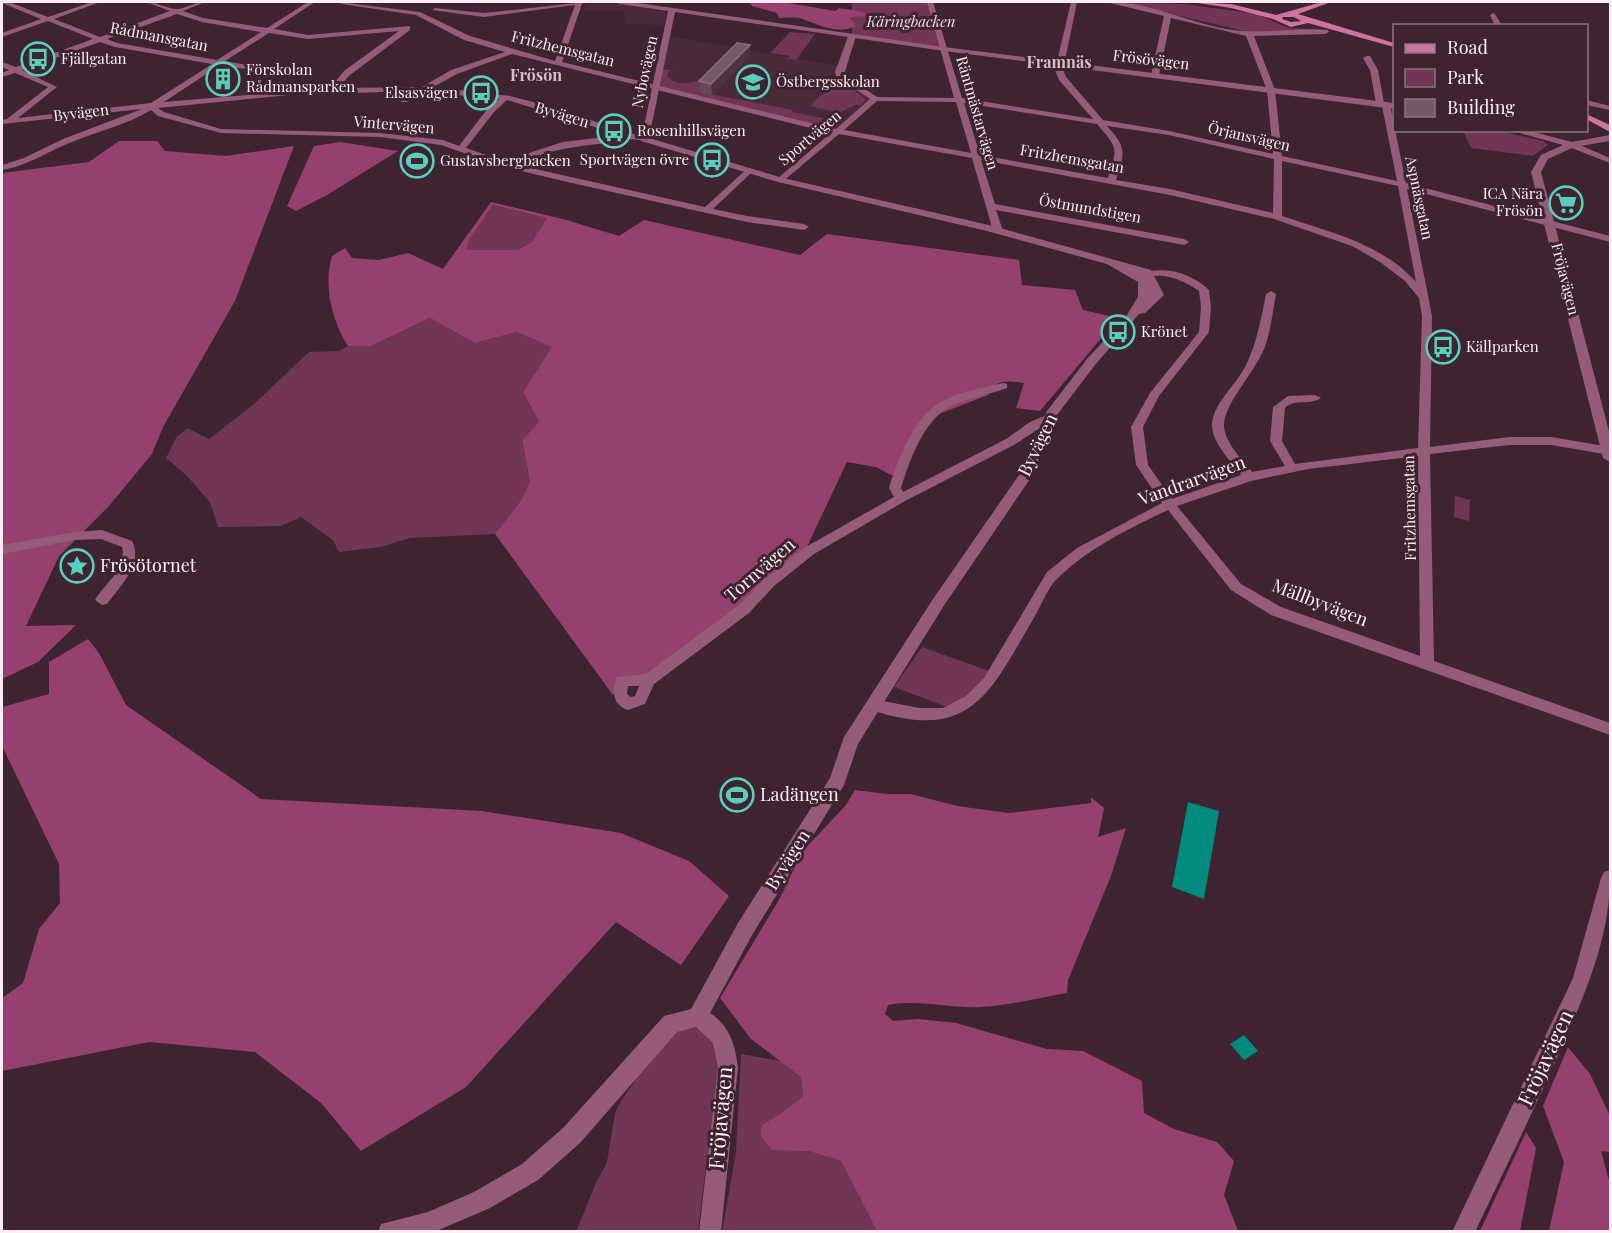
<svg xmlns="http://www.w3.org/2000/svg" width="1612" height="1233" font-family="'Playfair Display',serif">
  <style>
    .built { fill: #4a2a3a }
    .green { fill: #713555 }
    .forest { fill: #96406f; fill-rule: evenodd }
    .water { fill: #008b7e }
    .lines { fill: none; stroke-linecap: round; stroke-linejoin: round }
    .minor { fill: #955b78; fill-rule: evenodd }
    .tertiary { fill: #955b78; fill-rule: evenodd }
    .secondary { fill: #cf73a3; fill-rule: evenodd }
    .wall { fill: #634855 }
    .shaded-wall { fill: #4d323f }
    .building { fill: #735a66; stroke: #89717d; stroke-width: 1.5 }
    .labels { text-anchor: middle; stroke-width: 6; stroke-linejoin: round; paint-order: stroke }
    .far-park-label { font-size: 15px; font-style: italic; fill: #f3dae5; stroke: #3d2430 }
    .far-street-label { font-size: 15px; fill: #feedf5; stroke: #3d2430 }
    .far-poi-label { font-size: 15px; fill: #feedf5; stroke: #3d2430; text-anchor: start }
    .far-neighbourhood-label { font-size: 16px; font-weight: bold; fill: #ddbccb; stroke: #3d2430 }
    .street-label { font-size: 18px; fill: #feedf5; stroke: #3d2430 }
    .poi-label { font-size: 18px; fill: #feedf5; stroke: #3d2430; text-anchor: start }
    .near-street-label { font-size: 21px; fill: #feedf5; stroke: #3d2430 }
  </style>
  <rect width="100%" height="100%" fill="#3d2430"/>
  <g class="built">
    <polygon points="589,2 605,2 666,12 664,25 625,24 623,10 582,11"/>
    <polygon points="667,36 841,66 839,72 873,97 838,133 655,88"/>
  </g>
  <g class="green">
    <polygon points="852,2 928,2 942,47 852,35"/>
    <polygon points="1119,2 1184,4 1256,14 1289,28 1331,30 1249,32"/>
    <polygon points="790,32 815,34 796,60 788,59 790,56 770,53"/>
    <path d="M663,69l12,2h-5l-3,4c6,11 23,9 34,5l2,8 -3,4 93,18 -1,2 45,9 5,-5 4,1 -15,11 -167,-41 -4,-1z"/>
    <polygon points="842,80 866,100 861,105 855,105 839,113 810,106 830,87"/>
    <polygon points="1463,131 1500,131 1543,141 1548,145 1533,156 1471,148"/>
    <polygon points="493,205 548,218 532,242 517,250 465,250 468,242"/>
    <polygon points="430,318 475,343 517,332 553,347 523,392 539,422 522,440 530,481 522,499 495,534 410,538 380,547 339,552 333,540 301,517 281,526 218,527 210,502 186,475 166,458 176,438 187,428 209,439 253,405 309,352 339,351 348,346 371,346"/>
    <polygon points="1455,496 1470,500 1469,521 1454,517"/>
    <polygon points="922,647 989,671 973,693 947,707 894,687"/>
    <polygon points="690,1028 699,1028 716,1044 719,1062 698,1231 576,1232 595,1185 607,1162 615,1113 621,1101 659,1046 679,1030"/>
    <polygon points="741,1054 780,1061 801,1073 803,1096 783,1112 762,1125 808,1151 841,1161 877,1231 722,1232 736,1152"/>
  </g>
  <g class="forest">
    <path d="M748,2h35l52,9 4,-3c9,2 19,1 27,6l-1,2 -13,1 -1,2 5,7c-20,10 -39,-3 -57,-8 -7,-1 -14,0 -20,0l-2,-5 -25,-7z"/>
    <polygon points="119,141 157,141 165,151 226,156 294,146 235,301 163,427 152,454 109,506 59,556 26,626 76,625 38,662 2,679 2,173 89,162"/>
    <polygon points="340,142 398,151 327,195 296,211 287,206 314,146"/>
    <path d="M491,202l72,17 56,17 25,-16 156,35 27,-21 192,26 3,25 53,5 8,20 35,8 -78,93 -24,-3 8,-25c-15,-2 -29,-5 -36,12l-52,20 -16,23 -19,39 -10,-2 -15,-8 -29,-5 -42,89 -63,56 -95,69 -26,2 -8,17 -118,-161 27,-35 8,-18 -8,-41 17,-18 -16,-30 29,-45 -35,-15 -42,11 -45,-25 -59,28h-23c-16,-25 -25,-61 -16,-90l13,-8 7,10 27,2 29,-7 35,16zM493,205l54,13 -15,24 -15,8h-51l2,-8z"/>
    <polygon points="88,639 99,653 126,705 261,799 482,811 621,833 689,861 729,896 681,965 616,922 466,1087 361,1151 321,1103 255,1052 149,1042 2,1071 2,998 23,983 39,929 60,903 59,864 2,746 2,707 49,694 49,662"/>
    <path d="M855,790l31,4h25l46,12 52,7 82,-10v-6l13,11 -6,29 28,-9 -15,48 -43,104 -1,13c-28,5 -57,12 -85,14 -31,2 -62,-8 -94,-2l-3,9 8,7 25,-2 38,4 91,26 36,2 59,30 2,32 30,16 43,13 17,19 -10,34 14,36h-361l-36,-70 -33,-10 -36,-1 -11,-14 1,-11 21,-13 20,-16 -2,-19 -50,-38 -31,-41 60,-100 22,-46 44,-47z"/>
    <polygon points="1568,1047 1590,1074 1610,1116 1610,1152 1601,1151 1610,1184 1610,1231 1549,1231 1564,1162 1543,1106"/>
    <polygon points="1526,1132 1536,1148 1520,1231 1480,1231"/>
  </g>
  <g class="water">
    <polygon points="1188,802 1219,811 1204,899 1172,887"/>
    <polygon points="1244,1035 1258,1051 1244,1060 1230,1044"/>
  </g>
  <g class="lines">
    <g class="minor">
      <path d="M2,2h7l39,15 44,-15h8l-46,17 46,18 70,-26 -24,-9c11,0 19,6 30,7 9,0 19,-7 29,-7l-22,9 20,7 64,10 41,-26h7l-41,27 34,6 102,-9v4l-60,45 -12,13 84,-1 29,-17 54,-18 -41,-12 -48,-25 -74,-11 -3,-2 81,10 50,24 85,25 20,-56 -91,12 -52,-7 3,-2 49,5 101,-11 -3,2 -20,58 274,67 34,-30 -34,-23 -1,-4 14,-38 7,2 -12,39 33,22 77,1 -27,-96h6l29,96 131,21 -34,-39 -4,-10 16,-68h6l-14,68 3,7 37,43 66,11 104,23 -6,-64 -21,-54 -75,-18 -12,57 -4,2 -4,-2 13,-59 -58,-14c45,-2 93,27 139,29 26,2 56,-4 83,-1l1,2 -4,2 -71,2 21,54 7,66 115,25 -15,-75 -6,-2 -6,-34 -7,-12 4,-2h3l8,14 6,33 6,2 16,78 204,53v6l-203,-53 25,127 -2,131 79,-10h42l59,10v8l-59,-10h-42l-79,9 4,207 176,62v12l-339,-120 -40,-25 -63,-80c-38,18 -79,38 -109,67 -11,9 -17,27 -24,39 -46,78 -63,128 -167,93l-2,-4 2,-4 5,-2 46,9h24l23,-12 18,-18 63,-106 30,-24 85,-45 -26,-38 -5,-38 19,-34 49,-61 2,-25 -2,-16c-13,-9 -29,-17 -45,-15 -7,0 -11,5 -18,4v-4c23,-12 55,-4 73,14l2,17 -2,25 -50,64 -16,31 5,38 24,34 69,-24c-10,-14 -30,-33 -29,-51 2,-22 25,-40 34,-59 11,-23 15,-46 20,-71l5,-3 5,3c-3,16 -5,34 -10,50 -8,25 -42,59 -42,81 0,17 18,34 28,47l33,-6 -15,-25 3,-34 15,-11 27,-1 6,3c-11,8 -26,0 -36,10l-3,33 13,23 123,-16 4,-132 -3,-18 -14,-17 -25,-19 -28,-16 -78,-27 -104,-24 -189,-35 14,44 189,35 5,3 -5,3 -188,-35 7,21 -5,3 -5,-3 -21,-73 -133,-24 -58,49 -4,-3 1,-2 53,-45 -319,-79 -55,20 -24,13 77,9 42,11 96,32 -4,2c-17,-4 -20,0 -36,2 -34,3 -63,8 -95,21l192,43 43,-39 4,3 -1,2 -38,36 34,7 57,8 5,3 -5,3 -57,-8 -184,-41 -62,-15 -60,-21 -61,-8 -159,-4 -63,-17 -7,-6c-24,15 -53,21 -79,32 -24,9 -44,24 -70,28v-5l22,-7 39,-19 79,-30 -140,15v-4l5,-1 41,-32 -33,-14 -13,4v-4l7,-3 -7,-3v-5l14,5 77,-28 -45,-18 -46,16v-4l39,-14 -39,-16zM177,14l25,8 59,10 -44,28 -100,-17 -10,-4zM399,31l-55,40 -14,17 -166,14 56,-37 63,10 1,-2 -4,-2 -55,-10 44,-28 39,6zM100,42l15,5 97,17 -61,39 -133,15 39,-31 -35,-17zM414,91l-13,7v4h6l18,-10 74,7 -11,9 -29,38 -16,-6 -63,-7 -159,-4 -57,-17 -6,-4 130,-13zM507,100l114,35 -58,7 -59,19 -38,-13 28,-36zM877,101l79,1 15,51 -127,-23zM964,103l133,21c21,24 21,24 11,54l-128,-23zM1107,126l62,9 105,24 -1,54 -103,-24 -54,-9c9,-28 11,-32 -9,-54zM1282,161l116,25 18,96c-33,-38 -89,-51 -134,-66zM1418,456l2,200 -139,-49 -40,-23 -64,-78 74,-25 57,-12z"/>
      <polygon points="1493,13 1495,14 1502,26 1495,26 1490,15"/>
      <polygon points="1586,100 1610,106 1610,110 1586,105"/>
      <polygon points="1569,143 1575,143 1610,158 1610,163 1569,147"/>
      <path d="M1003,383l4,1v4c-19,7 -41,10 -59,20 -25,14 -39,54 -47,80l2,4 103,-53 24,-17 19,-8 6,4 -41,27 -109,56 -91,53 -40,32 -25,27 -95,71 -9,20 -17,6c-15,-5 -17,-19 -11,-33l29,-3 93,-69 25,-25 40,-32 90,-51 -5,-9c8,-27 22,-62 44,-81 18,-14 49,-19 70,-24zM628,686h11l-4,10 -4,1 -4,-3z"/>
      <path d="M102,530l30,11c12,23 -12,45 -25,63l-5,1 -7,-5c10,-17 32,-31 27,-53l-21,-8 -26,1 -73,14v-9l73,-13z"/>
    </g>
    <g class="tertiary">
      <path d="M616,2h15l313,45 450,56v6l-450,-58 -269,-39 -26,126 134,40 210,48 158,44 13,25 -19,18 -6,1 -44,51 -38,50 -25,61 -89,131 -85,137 -14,41 -92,150 -42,78c20,13 25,32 28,54l-17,165h-22l19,-165 -5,-24 -17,-16 -19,5 -97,111 -42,37 -48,28 -56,24h-56l3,-8 47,-12 46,-20 48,-28 42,-37 100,-111 27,-7 47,-86 92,-145 14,-41 89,-138 86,-124 28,-64 40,-52 38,-41 13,-21v-15l-31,-18 -120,-33 -209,-49 -137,-41 27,-130 -49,-7z"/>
      <polygon points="1509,130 1526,130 1572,142 1610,135 1610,141 1574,147 1548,159 1541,172 1610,435 1610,462 1603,458 1531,172 1541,155 1563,145"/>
      <path d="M1610,870c2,64 -25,125 -51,183 -26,60 -56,119 -84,179h-23l121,-254 28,-100 3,-6z"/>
    </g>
    <g class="secondary">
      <path d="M1191,2l40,2 45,11 46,-13h9l-33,12 96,29v4l-86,-24 -17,4 -18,-8 -42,-11zM1283,17h11l7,4 -10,1 -9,-3z"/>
      <polygon points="1586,114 1610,125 1610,132 1586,119"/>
    </g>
  </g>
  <polygon class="wall" points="750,55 712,95 700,93 699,81"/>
  <polygon class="shaded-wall" points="750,45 750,55 712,95 711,84"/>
  <polygon class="building" points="737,43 750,45 711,84 699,81"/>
  <defs>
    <g id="bus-ring" transform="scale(1.725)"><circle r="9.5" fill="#3d2430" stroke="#59cebf" stroke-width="1.5"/><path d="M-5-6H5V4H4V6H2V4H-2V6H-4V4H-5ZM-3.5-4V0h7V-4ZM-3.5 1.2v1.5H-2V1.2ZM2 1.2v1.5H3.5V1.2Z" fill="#59cebf"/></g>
    <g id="building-ring" transform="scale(1.725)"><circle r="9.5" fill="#3d2430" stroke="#59cebf" stroke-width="1.5"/><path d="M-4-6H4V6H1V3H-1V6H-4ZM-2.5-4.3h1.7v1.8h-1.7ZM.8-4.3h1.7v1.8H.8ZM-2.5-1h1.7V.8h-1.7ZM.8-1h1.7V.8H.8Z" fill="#59cebf"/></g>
    <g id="school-ring" transform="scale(1.725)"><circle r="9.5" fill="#3d2430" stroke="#59cebf" stroke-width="1.5"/><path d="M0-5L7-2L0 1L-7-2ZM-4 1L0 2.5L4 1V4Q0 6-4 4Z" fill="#59cebf"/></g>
    <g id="stadium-ring" transform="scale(1.725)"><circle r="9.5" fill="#3d2430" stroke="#59cebf" stroke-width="1.5"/><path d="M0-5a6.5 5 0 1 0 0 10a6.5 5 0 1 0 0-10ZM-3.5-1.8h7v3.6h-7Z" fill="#59cebf"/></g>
    <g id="supermarket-ring" transform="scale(1.725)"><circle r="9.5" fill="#3d2430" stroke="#59cebf" stroke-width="1.5"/><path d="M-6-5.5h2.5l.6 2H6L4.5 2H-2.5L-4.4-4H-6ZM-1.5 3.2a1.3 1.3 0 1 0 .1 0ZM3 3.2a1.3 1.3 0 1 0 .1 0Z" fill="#59cebf"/></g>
    <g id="sight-ring" transform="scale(1.725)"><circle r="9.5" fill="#3d2430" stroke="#59cebf" stroke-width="1.5"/><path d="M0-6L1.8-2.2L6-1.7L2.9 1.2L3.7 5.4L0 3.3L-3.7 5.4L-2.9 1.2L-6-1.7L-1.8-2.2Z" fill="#59cebf"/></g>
  </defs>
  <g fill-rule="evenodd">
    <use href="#bus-ring" x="38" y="59"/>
    <use href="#building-ring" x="223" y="79"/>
    <use href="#school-ring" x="753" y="82"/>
    <use href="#bus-ring" x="481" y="93"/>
    <use href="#bus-ring" x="614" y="131"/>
    <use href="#bus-ring" x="712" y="160"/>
    <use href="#stadium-ring" x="417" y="161"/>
    <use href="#supermarket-ring" x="1566" y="203"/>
    <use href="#bus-ring" x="1118" y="332"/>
    <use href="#bus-ring" x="1443" y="347"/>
    <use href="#sight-ring" x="77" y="566"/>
    <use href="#stadium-ring" x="737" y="795"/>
  </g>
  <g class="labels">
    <g class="far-park-label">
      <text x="911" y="27">Käringbacken</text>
    </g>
    <g class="far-street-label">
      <text transform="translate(159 37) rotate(11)" y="5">Rådmansgatan</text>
      <text transform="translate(563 49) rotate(14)" y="5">Fritzhemsgatan</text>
      <text transform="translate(1151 60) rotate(7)" y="5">Frösövägen</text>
      <text transform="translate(645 72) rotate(-78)" y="5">Nybovägen</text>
      <text transform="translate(81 113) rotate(-7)" y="5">Byvägen</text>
      <text transform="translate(977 113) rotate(74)" y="5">Räntmästarvägen</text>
      <text transform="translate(562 115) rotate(17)" y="5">Byvägen</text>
      <text transform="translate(394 125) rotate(5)" y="5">Vintervägen</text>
      <text transform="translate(1249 137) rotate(13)" y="5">Örjansvägen</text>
      <text transform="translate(810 138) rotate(-40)" y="5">Sportvägen</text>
      <text transform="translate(1072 159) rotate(10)" y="5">Fritzhemsgatan</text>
      <text transform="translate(1419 198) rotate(78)" y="5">Aspnäsgatan</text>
      <text transform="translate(1090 209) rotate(10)" y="5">Östmundstigen</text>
      <text transform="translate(1565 279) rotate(76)" y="5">Fröjavägen</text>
      <text transform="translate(1410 508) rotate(-91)" y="5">Fritzhemsgatan</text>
    </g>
    <g class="far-poi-label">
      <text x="61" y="64">Fjällgatan</text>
      <text x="246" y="75">Förskolan<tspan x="246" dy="17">Rådmansparken</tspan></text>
      <text x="776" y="87">Östbergsskolan</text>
      <text x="458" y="98" text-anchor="end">Elsasvägen</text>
      <text x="637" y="136">Rosenhillsvägen</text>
      <text x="689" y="165" text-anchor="end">Sportvägen övre</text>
      <text x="440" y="166">Gustavsbergbacken</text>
      <text x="1543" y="199" text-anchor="end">ICA Nära<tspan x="1543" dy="17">Frösön</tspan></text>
      <text x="1141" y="337">Krönet</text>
      <text x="1466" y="352">Källparken</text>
    </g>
    <g class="far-neighbourhood-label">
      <text x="1059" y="68">Framnäs</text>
      <text x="536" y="81">Frösön</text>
    </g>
    <g class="street-label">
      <text transform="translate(1038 445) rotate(-64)" y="6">Byvägen</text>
      <text transform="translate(1192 481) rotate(-20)" y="6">Vandrarvägen</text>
      <text transform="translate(760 570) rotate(-41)" y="6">Tornvägen</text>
      <text transform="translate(1320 603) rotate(21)" y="6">Mällbyvägen</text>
      <text transform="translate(788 860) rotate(-58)" y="6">Byvägen</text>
    </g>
    <g class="poi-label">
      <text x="100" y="572">Frösötornet</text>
      <text x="760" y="801">Ladängen</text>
    </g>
    <g class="near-street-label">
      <text transform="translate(1546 1058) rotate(-65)" y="7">Fröjavägen</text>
      <text transform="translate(721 1118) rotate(-85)" y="7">Fröjavägen</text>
    </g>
  </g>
  <rect width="1612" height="1233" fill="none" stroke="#feedf5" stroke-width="6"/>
  <rect x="1393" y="24" width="195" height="108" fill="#3d2430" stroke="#8a747f" stroke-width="1.5"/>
  <rect x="1405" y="44" width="30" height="9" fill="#cf73a3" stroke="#8a747f" stroke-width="1.5"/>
  <text x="1447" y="54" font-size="18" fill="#feedf5">Road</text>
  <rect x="1405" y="69" width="30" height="18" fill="#713555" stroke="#8a747f" stroke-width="1.5"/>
  <text x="1447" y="84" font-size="18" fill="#feedf5">Park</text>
  <rect x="1405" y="99" width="30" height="18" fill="#735a66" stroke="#8a747f" stroke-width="1.5"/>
  <text x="1447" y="114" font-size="18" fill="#feedf5">Building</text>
</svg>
